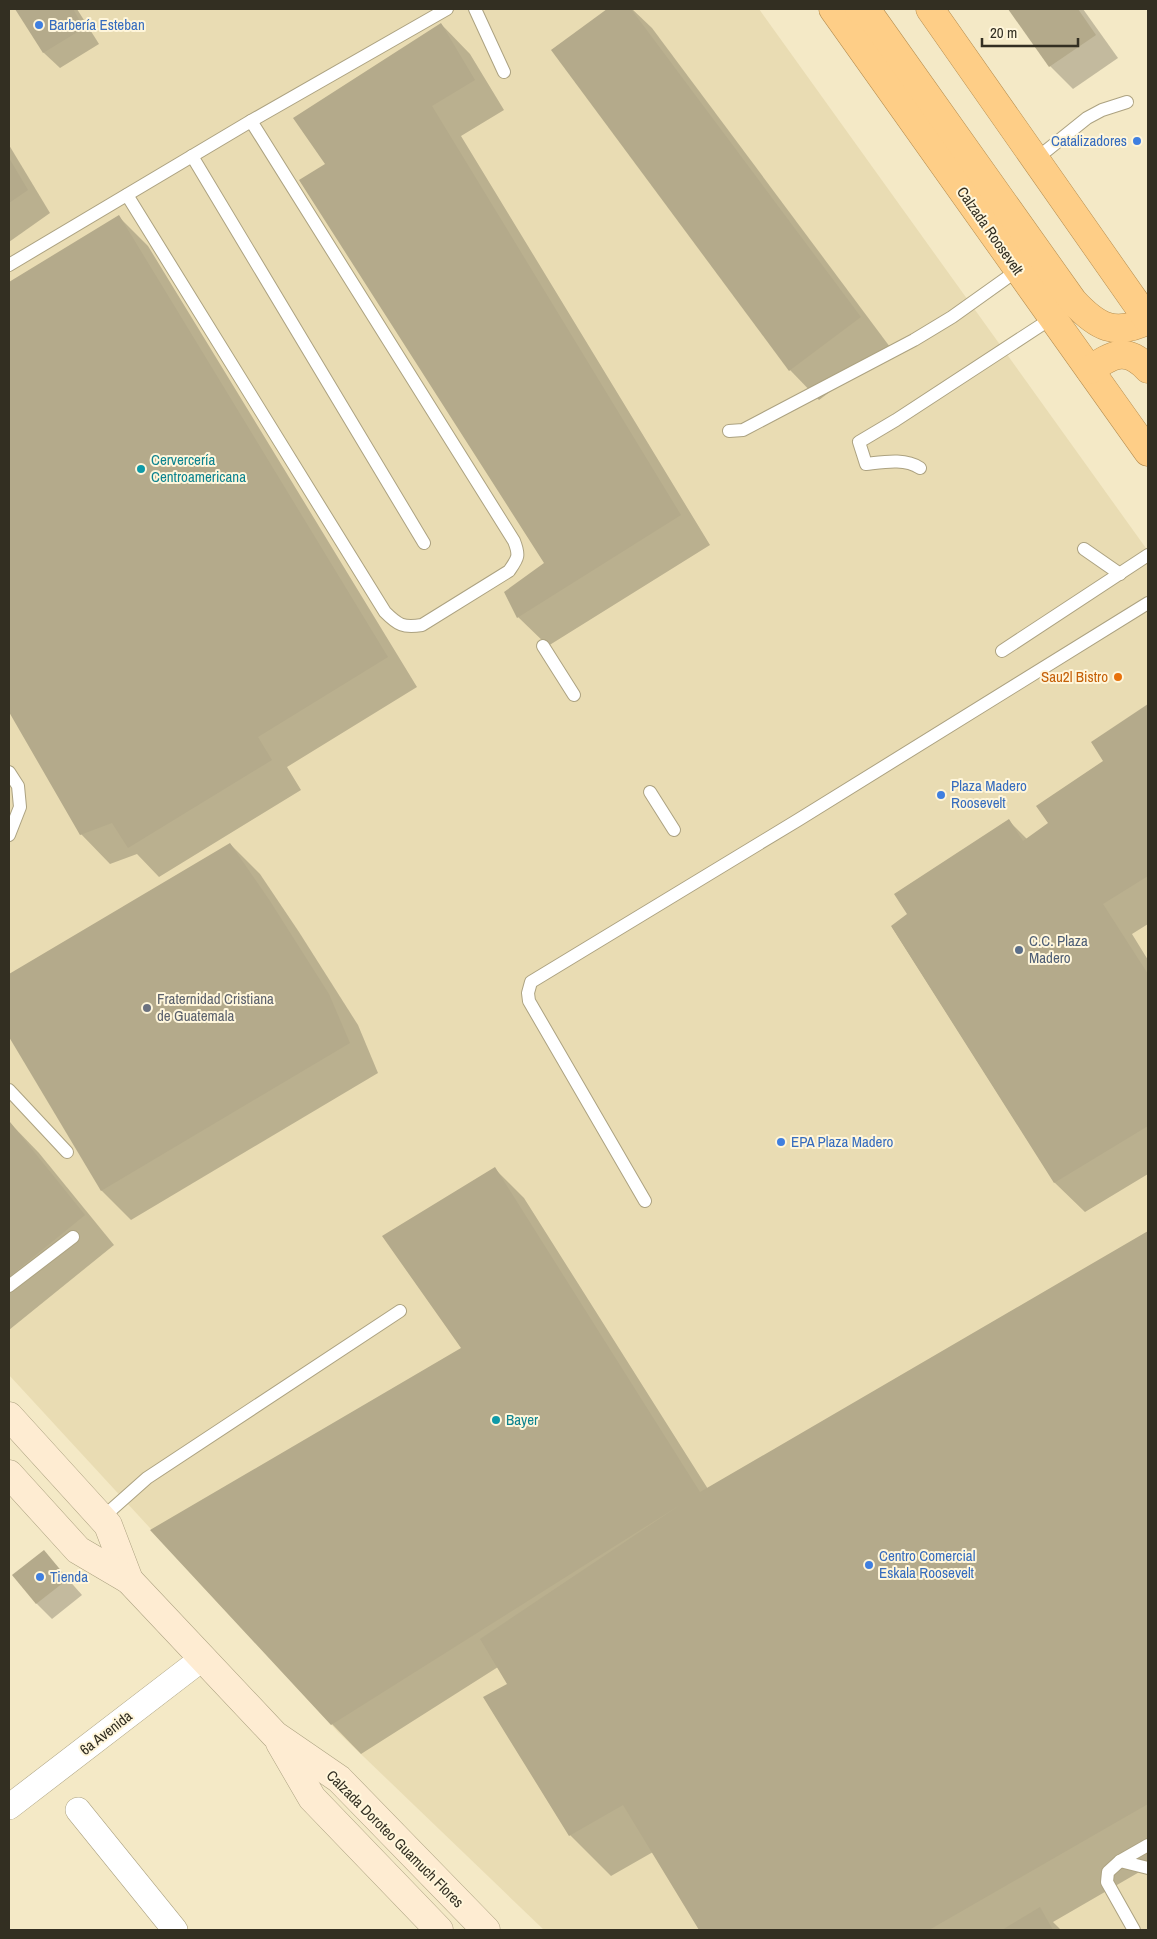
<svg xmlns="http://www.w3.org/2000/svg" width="1157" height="1939" font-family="'Archivo Narrow',sans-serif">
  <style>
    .built { fill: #e9dcb3 }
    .shadow { fill: #0003 }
    .building { fill: #b4aa8b }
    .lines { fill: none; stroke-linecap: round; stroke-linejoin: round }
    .service-casing { stroke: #aca281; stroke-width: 14 }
    .minor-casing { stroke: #aca281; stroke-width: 26 }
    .secondary-casing { stroke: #aca281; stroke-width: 29 }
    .trunk-casing { stroke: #b68e50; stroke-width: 29 }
    .service { stroke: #fff; stroke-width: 12 }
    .minor { stroke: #fff; stroke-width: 25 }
    .secondary { stroke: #feecd2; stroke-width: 28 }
    .trunk { stroke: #fece87; stroke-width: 28 }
    .shop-dot { fill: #3f7fe0; stroke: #fff6db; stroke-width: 2 }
    .culture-dot { fill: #0f9aa8; stroke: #fff6db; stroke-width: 2 }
    .food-dot { fill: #e8710a; stroke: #fff6db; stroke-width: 2 }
    .service-dot { fill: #5c6f8a; stroke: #fff6db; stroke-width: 2 }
    .worship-dot { fill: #6b7280; stroke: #fff6db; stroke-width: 2 }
    .labels { text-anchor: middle; stroke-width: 4; stroke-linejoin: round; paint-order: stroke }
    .shop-label { font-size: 15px; fill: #366cbe; stroke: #fff6db; text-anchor: start }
    .street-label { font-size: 15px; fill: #332f22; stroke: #fff6db }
    .culture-label { font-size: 15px; fill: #0d838f; stroke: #fff6db; text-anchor: start }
    .food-label { font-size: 15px; fill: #c56008; stroke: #fff6db; text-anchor: end }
    .service-label { font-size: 15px; fill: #4e5e75; stroke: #fff6db; text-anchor: start }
    .worship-label { font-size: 15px; fill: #5b616d; stroke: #fff6db; text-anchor: start }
  </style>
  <rect width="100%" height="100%" fill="#f4e9c6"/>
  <polygon class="built" points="9,9 759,9 1148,551 1148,1930 544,1930 338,1732 9,1375"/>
  <g class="shadow">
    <polygon points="17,9 77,9 99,44 60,68 44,53"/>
    <polygon points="609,9 632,9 652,28 890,347 819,400 790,370 552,50"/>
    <polygon points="1010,9 1083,9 1118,58 1073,89 1050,66"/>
    <polygon points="441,24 470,54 504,110 461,136 710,545 548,646 518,617 546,564 327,165"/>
    <polygon points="9,145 50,213 9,242"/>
    <polygon points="119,217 148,246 417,687 287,767 301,790 159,877 137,854 110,864 81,834 9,709 9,283"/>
    <polygon points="1148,706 1148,924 1132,934 1148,960 1148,1174 1085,1212 1055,1183 892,927 909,915 1009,821 1027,839 1050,824 1105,762 1092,742"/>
    <polygon points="230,844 260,874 299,932 358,1025 378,1073 131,1220 102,1191 9,1034 9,975"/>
    <polygon points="10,1123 39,1153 114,1245 9,1330"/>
    <polygon points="495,1169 524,1198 708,1489 1148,1232 1148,1867 1053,1922 1061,1930 701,1930 653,1852 611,1876 570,1835 485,1697 509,1685 498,1667 361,1754 332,1724 463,1349"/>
    <polygon points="44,1552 82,1595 52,1619 37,1604 14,1576"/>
  </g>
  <g class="building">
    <polygon points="15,9 73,9 84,28 43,53"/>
    <polygon points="607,9 631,9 861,317 789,371 551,50"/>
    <polygon points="1008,9 1078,9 1096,35 1049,67"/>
    <polygon points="441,23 475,80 432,106 681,515 517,618 504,592 544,563 299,180 325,164 293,118"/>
    <polygon points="9,158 28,190 9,203"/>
    <polygon points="119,215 388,657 258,737 272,760 128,848 112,823 80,835 9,712 9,282"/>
    <polygon points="1148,704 1148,876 1103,904 1148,974 1148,1126 1054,1183 891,926 907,914 894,894 1009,819 1023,841 1048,823 1036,806 1103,761 1091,742"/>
    <polygon points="230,843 270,901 329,994 350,1043 101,1191 9,1037 9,974"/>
    <polygon points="10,1122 85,1215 9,1277 9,1123"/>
    <polygon points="495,1167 700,1492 1148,1231 1148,1804 929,1930 699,1930 623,1805 569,1836 483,1697 507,1684 480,1639 680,1505 331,1725 150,1530 461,1348 382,1236"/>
    <polygon points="44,1550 68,1579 36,1604 12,1575"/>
    <polygon points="1040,1907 1053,1930 1002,1930"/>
  </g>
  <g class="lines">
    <g class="service-casing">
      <g id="service">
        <polyline points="475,9 504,72"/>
        <polyline points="192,156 424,543"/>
        <polyline points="1036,159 1087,118 1102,110 1127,102"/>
        <path d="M127,195l258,417c13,13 18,16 37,13l87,-54c9,-13 11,-15 5,-30l-263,-420"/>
        <polyline points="9,265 251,121 447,9"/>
        <polyline points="729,431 743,430 914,340 952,317 1018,270"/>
        <path d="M920,468c-15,-10 -36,-6 -54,-4l-7,-22 37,-22 156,-102"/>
        <polyline points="1084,549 1120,574"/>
        <polyline points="543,646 574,695"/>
        <polyline points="1002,651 1148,555"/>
        <polyline points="9,772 18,786 20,807 9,835"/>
        <polyline points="650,792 674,830"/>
        <polyline points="9,1090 67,1152"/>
        <polyline points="645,1201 529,1001 528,993 531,982 798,820 1148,603"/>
        <polyline points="9,1286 73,1237"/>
        <polyline points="102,1518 147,1478 400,1311"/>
        <polyline points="1120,1861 1148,1868"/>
        <polyline points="1134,1930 1107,1882 1108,1872 1120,1861 1148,1845"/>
      </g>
    </g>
    <g class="minor-casing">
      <g id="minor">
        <polyline points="9,1807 203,1658"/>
        <polyline points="78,1810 175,1930"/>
      </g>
    </g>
    <g class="secondary-casing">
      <g id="secondary">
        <polyline points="9,1416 108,1525 129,1580"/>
        <polyline points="9,1474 78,1550 129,1580 275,1735 339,1779 486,1930"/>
        <polyline points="280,1743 312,1798 439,1930"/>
      </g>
    </g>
    <g class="trunk-casing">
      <g id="trunk">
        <polyline points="833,9 1148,452"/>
        <path d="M859,9l14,10 200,282c24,26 42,36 75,19"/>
        <polyline points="930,9 1148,320"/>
        <path d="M1090,370c22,-16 37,-24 58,-1"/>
      </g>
    </g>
    <use href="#service" class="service"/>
    <use href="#minor" class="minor"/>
    <use href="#secondary" class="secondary"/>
    <use href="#trunk" class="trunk"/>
  </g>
  <g class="shop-dot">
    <circle cx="39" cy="25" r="5"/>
    <circle cx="1137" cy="141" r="5"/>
    <circle cx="941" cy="795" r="5"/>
    <circle cx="781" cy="1142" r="5"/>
    <circle cx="869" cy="1565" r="5"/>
    <circle cx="40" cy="1577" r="5"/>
  </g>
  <g class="culture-dot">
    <circle cx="141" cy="469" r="5"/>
    <circle cx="496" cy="1420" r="5"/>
  </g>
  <circle class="food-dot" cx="1118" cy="677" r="5"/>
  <circle class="service-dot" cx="1019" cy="950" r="5"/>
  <circle class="worship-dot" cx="147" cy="1008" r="5"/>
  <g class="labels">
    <g class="shop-label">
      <text x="49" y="30">Barbería Esteban</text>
      <text x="1127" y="146" text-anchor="end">Catalizadores</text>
      <text x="951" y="791">Plaza Madero<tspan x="951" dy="17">Roosevelt</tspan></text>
      <text x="791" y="1147">EPA Plaza Madero</text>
      <text x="879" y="1561">Centro Comercial<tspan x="879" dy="17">Eskala Roosevelt</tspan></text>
      <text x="50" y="1582">Tienda</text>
    </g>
    <g class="street-label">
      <text transform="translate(990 231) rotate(55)" y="5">Calzada Roosevelt</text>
      <text transform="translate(106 1733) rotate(-38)" y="5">6a Avenida</text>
      <text transform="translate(395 1839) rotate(45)" y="5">Calzada Doroteo Guamuch Flores</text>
    </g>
    <g class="culture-label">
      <text x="151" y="465">Cervercería<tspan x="151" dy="17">Centroamericana</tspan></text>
      <text x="506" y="1425">Bayer</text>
    </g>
    <g class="food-label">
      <text x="1108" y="682">Sau2l Bistro</text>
    </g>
    <g class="service-label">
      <text x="1029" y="946">C.C. Plaza<tspan x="1029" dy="17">Madero</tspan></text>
    </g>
    <g class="worship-label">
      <text x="157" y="1004">Fraternidad Cristiana<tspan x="157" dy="17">de Guatemala</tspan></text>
    </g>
  </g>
  <rect width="1157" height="1939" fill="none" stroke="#332f22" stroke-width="20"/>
  <path d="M982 38v8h96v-8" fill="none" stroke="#332f22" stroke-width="2.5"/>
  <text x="990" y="38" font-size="15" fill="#332f22" stroke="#fff6db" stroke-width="4" paint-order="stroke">20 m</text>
</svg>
